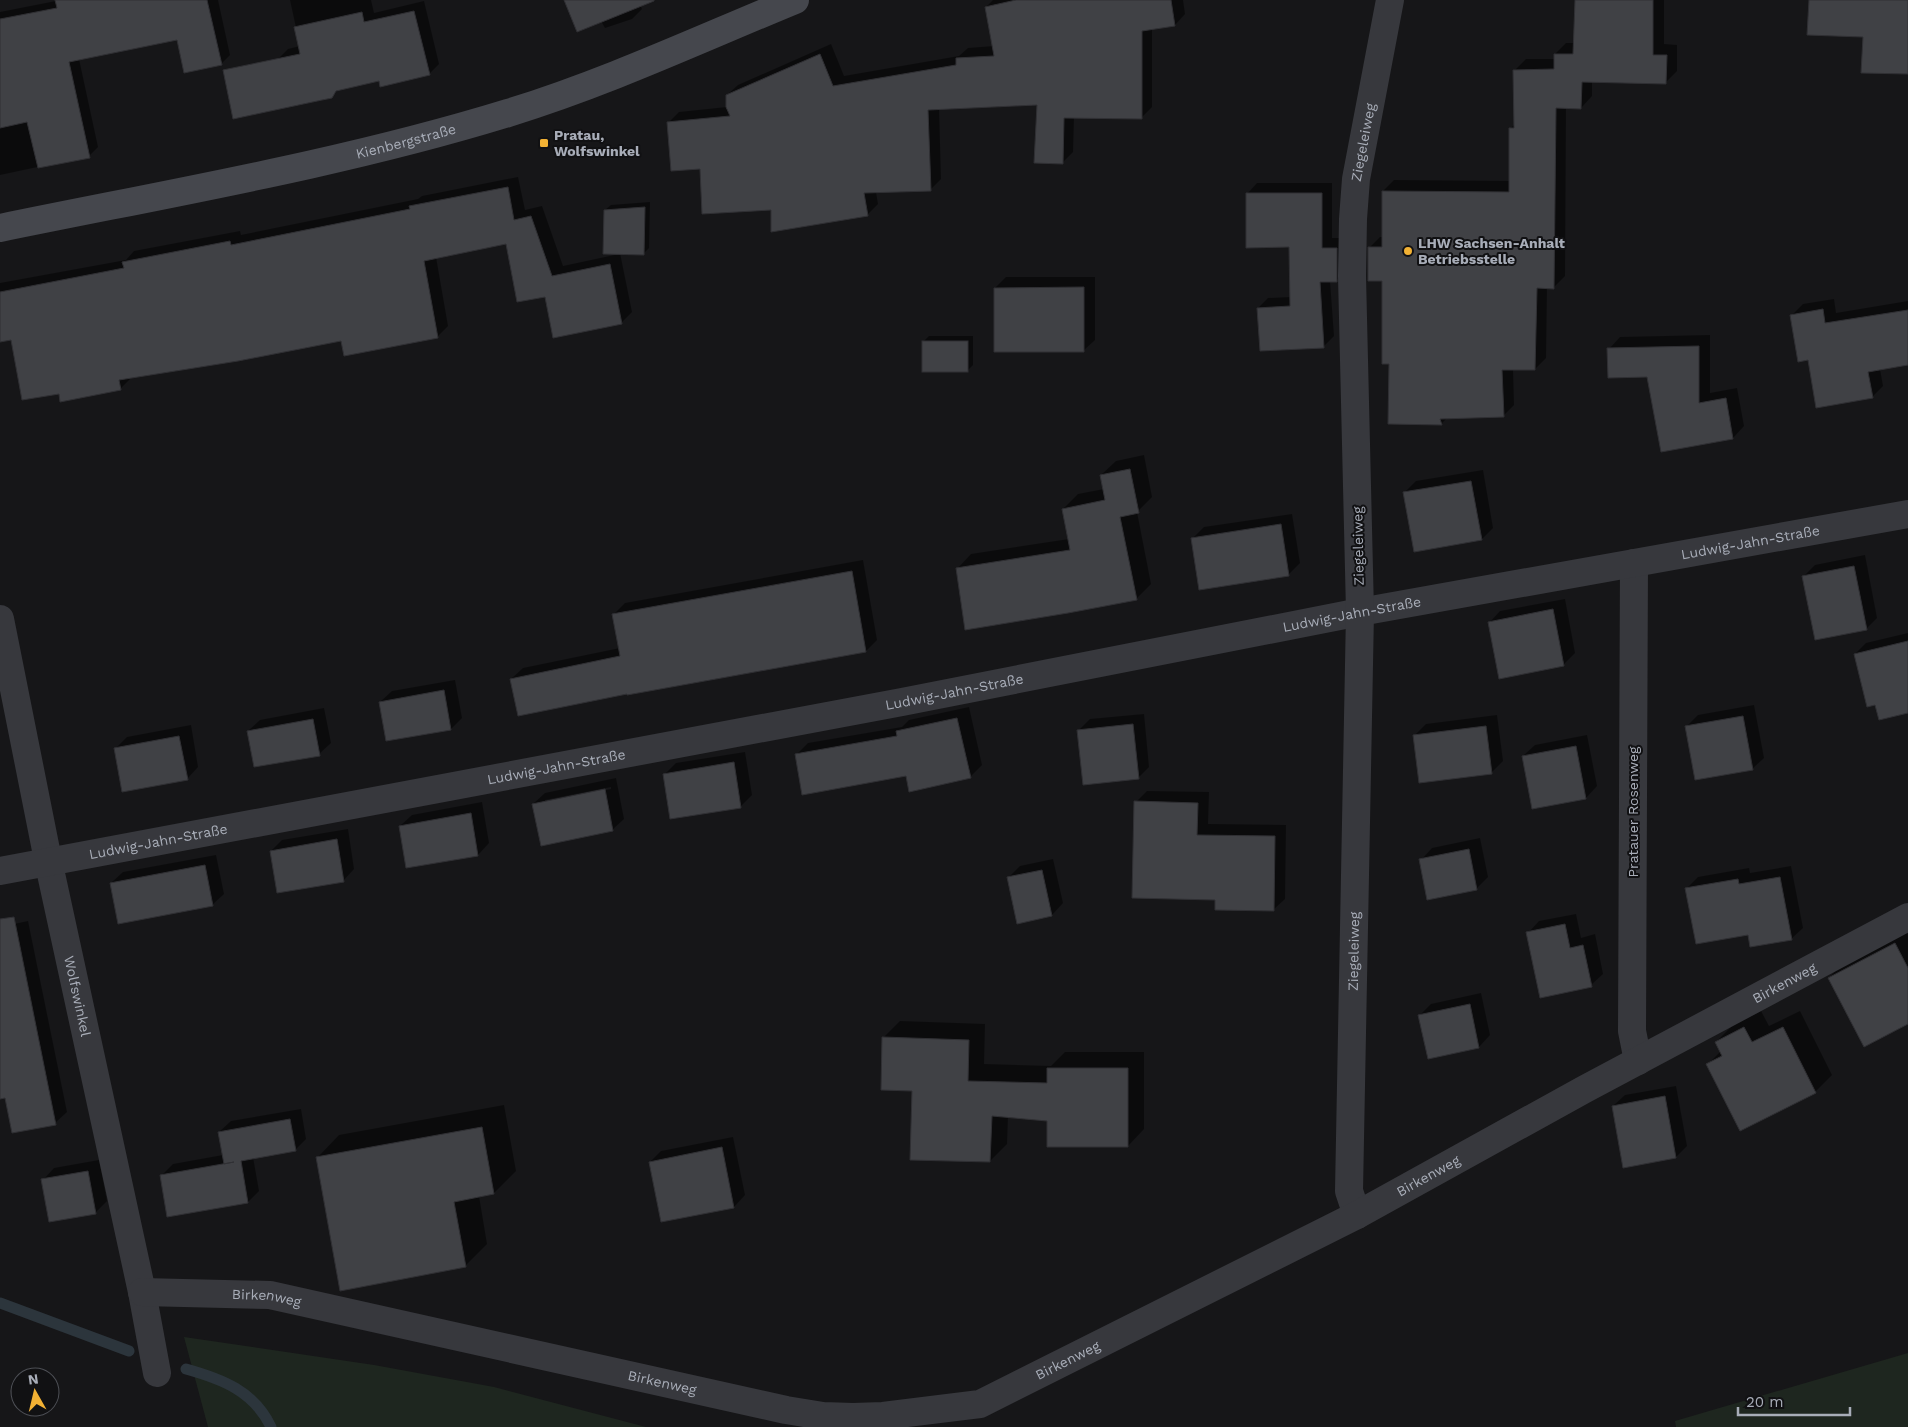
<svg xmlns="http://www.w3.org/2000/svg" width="1908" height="1427" font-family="'Work Sans',sans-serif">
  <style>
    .green { fill: #1e261f }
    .shadow { fill: #0007; fill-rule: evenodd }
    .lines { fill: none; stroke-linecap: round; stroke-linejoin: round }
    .stream { stroke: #2c353c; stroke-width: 11 }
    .building { fill: #404145; stroke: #303034 }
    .street { stroke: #37383d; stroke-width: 28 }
    .secondary { stroke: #45474d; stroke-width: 28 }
    .poi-dot { fill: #f2b134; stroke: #111113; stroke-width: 2 }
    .labels { text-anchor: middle; stroke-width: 4; stroke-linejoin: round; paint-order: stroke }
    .poi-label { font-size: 14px; font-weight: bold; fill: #a8adb8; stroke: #111113; text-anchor: start }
    .street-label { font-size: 14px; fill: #a8adb8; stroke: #111113 }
  </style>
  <rect width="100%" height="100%" fill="#161618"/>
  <g class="green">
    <polygon points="184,1337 374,1365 494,1387 646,1427 208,1427"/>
    <polygon points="1908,1353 1908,1427 1676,1427 1675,1421"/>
  </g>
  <g class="shadow">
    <polygon points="61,0 218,0 230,55 221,64 178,39 79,59 98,147 89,156 0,175 0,12"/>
    <polygon points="290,0 371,0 374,13 424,1 439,64 429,74 380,80 339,89 331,97 278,59 288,49 300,46"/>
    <polygon points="565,0 638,0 642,9 632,19 605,28 601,21"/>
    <polygon points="993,0 1183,0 1185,14 1175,25 1152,29 1152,107 1141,118 1074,117 1073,152 1062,163 1038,104 939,108 941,179 930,190 876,192 878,204 867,215 772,209 702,168 668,123 679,112 727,107 727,95 738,85 831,44 844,76 959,56 968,48 994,46 986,7"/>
    <polygon points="1576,0 1664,0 1664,44 1677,45 1677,71 1666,82 1592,81 1592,96 1581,108 1566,107 1565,276 1554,287 1547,287 1546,358 1535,369 1513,369 1514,405 1503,416 1447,418 1441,424 1390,363 1383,279 1369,248 1380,237 1383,237 1383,191 1394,180 1510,181 1510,129 1515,124 1515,70 1526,59 1555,59 1555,54 1566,43 1575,43"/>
    <polygon points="518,177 525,210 542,206 563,266 619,254 605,210 611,205 650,202 649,248 643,254 620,253 632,312 621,323 546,296 507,243 436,257 448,326 437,337 342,340 131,376 131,378 120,389 60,392 12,339 0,341 0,283 126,260 134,251 240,231 241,235 418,199 422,196"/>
    <polygon points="1257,183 1332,183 1332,238 1347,238 1346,270 1336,281 1330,281 1334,336 1323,347 1258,308 1268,298 1291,297 1290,246 1247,194"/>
    <polygon points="1006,277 1095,277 1095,340 1083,351 995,288"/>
    <polygon points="1834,299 1836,313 1908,301 1908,364 1880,369 1883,386 1872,397 1809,359 1791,316 1803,304"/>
    <polygon points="1710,335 1710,393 1737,388 1744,426 1733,438 1662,451 1648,376 1609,349 1620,337"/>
    <polygon points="929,336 973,336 973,365 968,370 923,342"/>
    <polygon points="1144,455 1152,497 1137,512 1151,584 1136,599 957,569 971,554 1069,539 1063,509 1078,494 1104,489 1101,475 1116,461"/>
    <polygon points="1483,470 1493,528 1482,539 1405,492 1416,481"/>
    <polygon points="1292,514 1300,563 1288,575 1192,539 1204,527"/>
    <polygon points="1865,555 1877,618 1866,629 1804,576 1815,565"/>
    <polygon points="863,560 877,640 866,651 511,679 523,668 620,648 614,614 625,603"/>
    <polygon points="1565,599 1575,653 1564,664 1500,678 1489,623 1500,611"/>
    <polygon points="1908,633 1908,712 1876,703 1855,654 1866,643"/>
    <polygon points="455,680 462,718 451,729 380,702 392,691"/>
    <polygon points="1754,705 1764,758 1752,769 1687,726 1698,715"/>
    <polygon points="969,707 982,765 970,777 907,775 796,755 808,743 902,727 909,720"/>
    <polygon points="324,708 331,743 319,754 248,731 260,720"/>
    <polygon points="1144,714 1149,767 1138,778 1079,730 1090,719"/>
    <polygon points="1497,715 1503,761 1491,773 1415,735 1426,724"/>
    <polygon points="191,725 198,767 187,779 115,749 127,737"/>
    <polygon points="1587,735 1597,786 1586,798 1523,756 1535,745"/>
    <polygon points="745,752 752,795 741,806 665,774 676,763"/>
    <path d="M616,778l8,41 -12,11 -79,-26 12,-11zM611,787v2l-66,13v-2z"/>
    <polygon points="1147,791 1209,792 1208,824 1286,825 1285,899 1273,910 1216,899 1136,802"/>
    <polygon points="482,802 489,843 478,855 400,826 412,815"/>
    <polygon points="348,829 354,869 343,881 271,851 282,840"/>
    <polygon points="1480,838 1488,877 1477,888 1421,860 1432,848"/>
    <polygon points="216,855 224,894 212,905 111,883 123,872"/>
    <polygon points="1053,859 1063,903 1052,915 1008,878 1020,866"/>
    <polygon points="1791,866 1803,928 1791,939 1749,934 1687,888 1698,877 1749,868 1750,873"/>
    <polygon points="1576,914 1581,938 1595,934 1603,974 1591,985 1528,933 1539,921"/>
    <polygon points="28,921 67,1112 55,1123 6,1097 0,1098 0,927"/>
    <polygon points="1907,932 1908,935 1908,1023 1829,978 1840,966"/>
    <polygon points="1481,993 1490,1035 1479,1047 1420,1015 1431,1004"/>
    <polygon points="1761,1011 1769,1026 1800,1011 1832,1075 1815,1092 1708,1064 1721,1051 1716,1042 1733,1025"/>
    <polygon points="900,1021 985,1024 984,1064 1051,1066 1065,1052 1144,1052 1144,1129 1128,1146 1048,1120 1008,1116 1007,1144 990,1161 914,1090 883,1038"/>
    <polygon points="1676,1086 1687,1146 1676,1157 1613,1106 1625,1095"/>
    <polygon points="504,1105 516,1171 494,1193 479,1196 487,1244 465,1266 317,1158 339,1135"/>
    <polygon points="301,1109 306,1139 295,1150 253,1157 259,1191 248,1202 161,1176 173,1164 223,1155 219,1132 231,1121"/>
    <polygon points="733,1137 745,1195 734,1207 662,1221 650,1162 661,1151"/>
    <polygon points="99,1160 107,1201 95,1213 43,1180 54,1168"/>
  </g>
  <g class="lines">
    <g class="stream">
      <polyline points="0,1303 129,1351"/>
      <path d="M186,1369c36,10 68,22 85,58"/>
    </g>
  </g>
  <g class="building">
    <polygon points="55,0 207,0 222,65 184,73 177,40 69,62 90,158 38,168 27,122 0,128 0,19 57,8"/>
    <polygon points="564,0 654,0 654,1 577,32"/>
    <polygon points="1016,0 1171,0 1175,26 1142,31 1142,119 1064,118 1063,164 1034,163 1037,105 928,110 931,191 864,193 868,216 771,232 771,210 702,214 700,169 671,171 667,122 730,116 726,107 726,95 820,54 833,86 956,65 956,58 994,56 985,7"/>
    <polygon points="1575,0 1653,0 1653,55 1667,55 1666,84 1582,82 1581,109 1556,108 1554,289 1537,288 1535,370 1502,370 1504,417 1440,419 1442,425 1388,424 1389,364 1382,364 1382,281 1368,281 1368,247 1382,247 1382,191 1509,192 1509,128 1514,128 1513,70 1554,69 1554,54 1573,54"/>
    <polygon points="1809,0 1908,0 1908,74 1861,73 1863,37 1807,35"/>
    <polygon points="414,11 430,75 380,87 379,81 336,91 332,98 322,100 233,119 223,70 300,54 294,27 362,12 364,22"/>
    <polygon points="508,187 514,220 531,216 552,276 610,264 622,324 553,338 545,297 517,302 506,244 424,261 438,338 344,356 341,341 238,361 119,380 121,390 60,402 59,394 22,400 11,340 0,342 0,292 124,268 122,262 230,241 231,245 410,209 409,206"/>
    <polygon points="1246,193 1322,193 1322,248 1337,248 1337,282 1320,282 1324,348 1260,351 1257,308 1290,306 1289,247 1246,248"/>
    <polygon points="645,207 644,255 603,254 604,210"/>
    <polygon points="1084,287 1084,352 994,352 994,288"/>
    <polygon points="1823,309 1825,323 1908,310 1908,365 1868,372 1873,398 1816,408 1808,360 1798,362 1790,315"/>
    <rect x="922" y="341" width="46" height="31"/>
    <polygon points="1699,346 1699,403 1726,398 1733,439 1661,452 1647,377 1608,378 1607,348"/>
    <polygon points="1130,469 1139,513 1120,517 1137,600 1068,613 965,630 956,568 1070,550 1062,509 1105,500 1100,475"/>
    <polygon points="1471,481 1482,540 1414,552 1403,492"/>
    <polygon points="1281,524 1289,576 1199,590 1191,538"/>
    <polygon points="1854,566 1867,630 1815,640 1802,576"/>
    <polygon points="852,571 866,652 627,695 627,694 518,716 510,679 620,656 612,614"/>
    <polygon points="1553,609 1564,666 1499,679 1488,622"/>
    <polygon points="1908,641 1908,713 1879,720 1875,705 1867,707 1854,654"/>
    <polygon points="444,690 451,730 386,741 379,702"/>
    <polygon points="1743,716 1753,770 1695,780 1685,726"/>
    <polygon points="957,718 971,778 909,792 906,776 802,795 795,754 897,736 896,731"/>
    <polygon points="313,719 320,756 254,767 247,731"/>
    <polygon points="1133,724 1139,779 1083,785 1077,730"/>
    <polygon points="1486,726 1492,774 1419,783 1413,735"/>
    <polygon points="179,736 188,780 122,792 114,748"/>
    <polygon points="1576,746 1586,799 1532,809 1522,756"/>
    <polygon points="734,762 741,808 670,819 663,774"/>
    <polygon points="605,789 613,831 541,846 532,804"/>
    <polygon points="1134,801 1198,803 1197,835 1275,836 1274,911 1215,910 1215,900 1132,898"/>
    <polygon points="471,813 478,856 406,868 399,826"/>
    <polygon points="337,839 344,882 277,893 270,851"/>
    <polygon points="1469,849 1477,890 1427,900 1419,859"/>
    <polygon points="205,865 213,906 118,924 110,883"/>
    <polygon points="1042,870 1052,916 1017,924 1007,877"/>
    <polygon points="1780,877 1792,940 1750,947 1748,935 1696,944 1685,888 1738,879 1739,884"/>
    <polygon points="14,917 56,1125 12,1133 5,1098 0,1099 0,919"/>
    <polygon points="1565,924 1570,948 1583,945 1592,987 1540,998 1526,932"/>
    <polygon points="1895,943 1908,968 1908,1024 1864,1047 1828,978"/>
    <polygon points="1470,1004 1479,1048 1428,1059 1418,1015"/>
    <polygon points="1744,1027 1752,1042 1783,1027 1816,1093 1740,1131 1706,1064 1722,1056 1715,1042"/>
    <polygon points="882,1037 969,1040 968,1081 1047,1083 1047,1068 1128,1068 1128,1147 1047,1147 1047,1121 992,1116 990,1162 910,1160 912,1091 881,1090"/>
    <polygon points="1665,1096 1676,1158 1623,1168 1612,1106"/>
    <polygon points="290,1119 296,1151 241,1161 248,1203 167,1217 160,1175 234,1162 224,1164 218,1132"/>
    <polygon points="482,1127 494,1194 454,1202 466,1267 340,1291 316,1157"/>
    <polygon points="722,1147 734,1208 661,1222 649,1162"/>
    <polygon points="88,1171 96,1214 49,1222 41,1179"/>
  </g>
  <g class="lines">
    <g class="street">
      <polyline points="1634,563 1632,1031 1638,1061"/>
      <path id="s1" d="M0,619l48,241 94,432 15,81"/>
      <path id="s2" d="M0,871l902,-169 458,-90 548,-98"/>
      <path id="s3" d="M1357,1215l-8,-24 11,-579 -8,-336 1,-57 3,-40 34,-179"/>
      <path id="s4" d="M142,1292l128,3 516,115 37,6 30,1 30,-1 97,-12 377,-189 228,-126 323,-172"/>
    </g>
    <path class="secondary" id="s5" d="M0,228c170,-35 342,-64 508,-115 98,-30 192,-74 287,-113"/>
  </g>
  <g class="poi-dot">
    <rect x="539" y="138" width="10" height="10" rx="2.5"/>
    <circle cx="1408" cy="251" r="5"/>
  </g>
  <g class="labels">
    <g class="poi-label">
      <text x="554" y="140">Pratau,<tspan x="554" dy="16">Wolfswinkel</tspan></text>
      <text x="1418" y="248">LHW Sachsen-Anhalt<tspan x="1418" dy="16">Betriebsstelle</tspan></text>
    </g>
    <g class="street-label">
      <text dy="5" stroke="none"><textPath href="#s5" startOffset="415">Kienbergstraße</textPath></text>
      <text dy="5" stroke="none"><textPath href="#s3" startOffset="1075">Ziegeleiweg</textPath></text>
      <text dy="5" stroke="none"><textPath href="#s2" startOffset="1781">Ludwig-Jahn-Straße</textPath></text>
      <text transform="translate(1358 546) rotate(-91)" y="5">Ziegeleiweg</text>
      <text dy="5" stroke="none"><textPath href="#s2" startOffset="1376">Ludwig-Jahn-Straße</textPath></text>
      <text dy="5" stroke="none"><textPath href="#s2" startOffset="971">Ludwig-Jahn-Straße</textPath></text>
      <text dy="5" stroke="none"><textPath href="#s2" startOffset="566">Ludwig-Jahn-Straße</textPath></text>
      <text transform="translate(1633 812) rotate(-90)" y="5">Pratauer Rosenweg</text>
      <text dy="5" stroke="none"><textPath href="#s2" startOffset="161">Ludwig-Jahn-Straße</textPath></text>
      <text dy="5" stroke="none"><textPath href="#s3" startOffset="265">Ziegeleiweg</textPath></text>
      <text dy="5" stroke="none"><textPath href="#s4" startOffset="1760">Birkenweg</textPath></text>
      <text dy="5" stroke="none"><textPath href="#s1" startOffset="385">Wolfswinkel</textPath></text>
      <text dy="5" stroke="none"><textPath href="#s4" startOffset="1355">Birkenweg</textPath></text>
      <text dy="5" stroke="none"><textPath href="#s4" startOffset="125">Birkenweg</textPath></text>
      <text dy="5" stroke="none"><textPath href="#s4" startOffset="950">Birkenweg</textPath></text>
      <text dy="5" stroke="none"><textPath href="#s4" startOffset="530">Birkenweg</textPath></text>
    </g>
  </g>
  <g transform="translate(35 1392) rotate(352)"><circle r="24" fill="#111113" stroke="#4d4f55"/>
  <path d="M0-4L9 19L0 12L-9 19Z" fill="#f2b134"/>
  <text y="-8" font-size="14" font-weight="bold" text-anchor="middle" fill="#a8adb8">N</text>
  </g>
  <path d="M1738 1407v8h112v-8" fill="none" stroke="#a8adb8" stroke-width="2.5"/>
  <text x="1746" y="1407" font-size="15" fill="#a8adb8" stroke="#111113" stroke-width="4" paint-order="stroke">20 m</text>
</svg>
